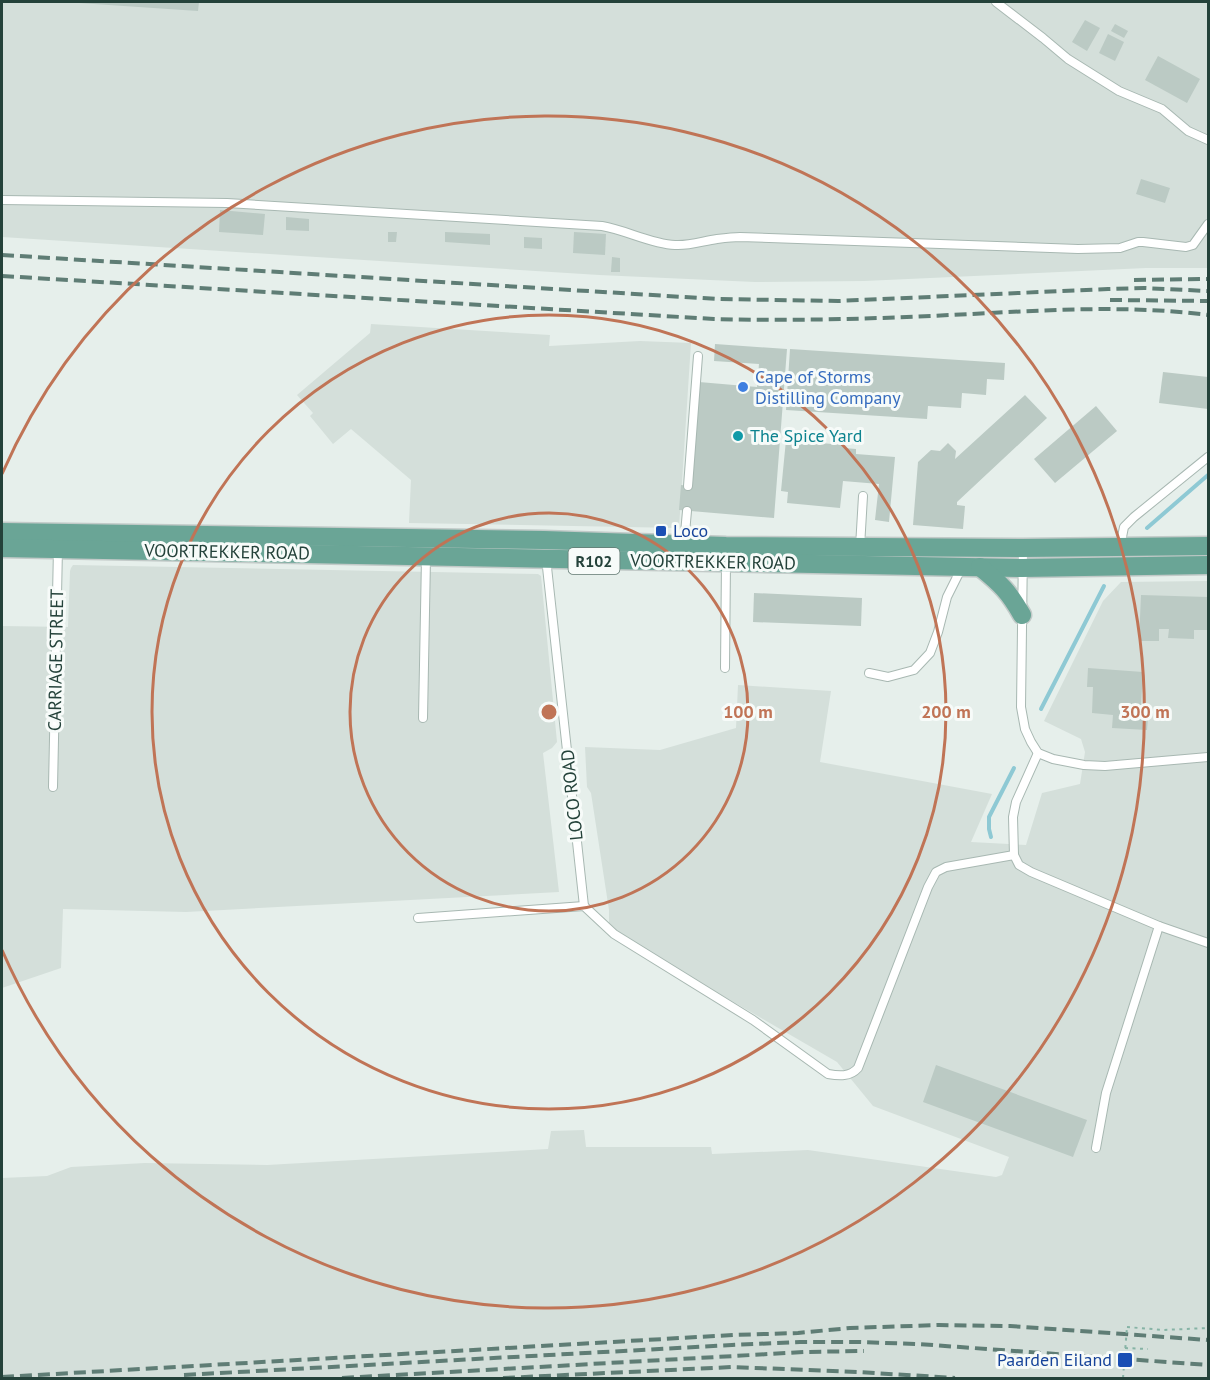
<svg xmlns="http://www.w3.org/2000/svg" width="1210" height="1380" font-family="'PT Sans',sans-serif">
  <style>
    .built { fill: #d4dfda }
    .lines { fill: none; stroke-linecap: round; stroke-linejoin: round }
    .stream { stroke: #8ec9d4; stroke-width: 4 }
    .building { fill: #bbcac4 }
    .lane-casing { stroke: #a8b8b2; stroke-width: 10 }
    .primary-casing { stroke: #c2cac8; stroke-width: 21 }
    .path { stroke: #86b3a5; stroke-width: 2; stroke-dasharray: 3 4.5; stroke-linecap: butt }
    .lane { stroke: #fff; stroke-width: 8 }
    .primary { stroke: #6aa596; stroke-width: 18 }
    .rail { stroke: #5f7d75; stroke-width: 4; stroke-dasharray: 12 6; stroke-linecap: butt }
    .path-bridge { stroke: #86b3a5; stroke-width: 2; stroke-dasharray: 3 4.5; stroke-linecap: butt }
    .ring { fill: none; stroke: #c07456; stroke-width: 3 }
    .shop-dot { fill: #3f7fe0; stroke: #f7fbf9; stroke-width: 2 }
    .culture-dot { fill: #0f9aa8; stroke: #f7fbf9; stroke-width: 2 }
    .transit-dot { fill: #1a4fb4; stroke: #f7fbf9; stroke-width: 2 }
    .labels { text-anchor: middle; stroke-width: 6; stroke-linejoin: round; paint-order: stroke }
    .shield { fill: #f7fbf9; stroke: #637a73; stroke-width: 1.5 }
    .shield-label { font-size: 16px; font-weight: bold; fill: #24423a }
    .shop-label { font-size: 18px; fill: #366cbe; stroke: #f7fbf9; text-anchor: start }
    .culture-label { font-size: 18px; fill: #0d838f; stroke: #f7fbf9; text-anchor: start }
    .transit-label { font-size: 18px; fill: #164399; stroke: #f7fbf9; text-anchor: start }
    .street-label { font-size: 18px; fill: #24423a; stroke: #f7fbf9 }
    .centre { fill: #c07456; stroke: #f7fbf9; stroke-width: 3 }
    .ring-label { font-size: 18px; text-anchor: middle; font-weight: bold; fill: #c07456; stroke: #f7fbf9; stroke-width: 6; stroke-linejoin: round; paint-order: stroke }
  </style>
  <rect width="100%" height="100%" fill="#e6efeb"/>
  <g class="built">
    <polygon points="2,2 1208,2 1208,268 1146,268 864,281 755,282 599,275 2,237"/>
    <polygon points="371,324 550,335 549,346 640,341 691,343 679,528 409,523 411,480 351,429 333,444 310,416 313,413 297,395 370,333"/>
    <polygon points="73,565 538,574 541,576 557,742 552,748 543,753 559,892 186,912 63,909 61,968 2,988 2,626 68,627 70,571 71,568"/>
    <polygon points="1208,581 1208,1378 2,1378 2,1178 47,1176 71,1167 145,1163 267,1165 548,1149 551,1131 584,1130 586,1147 711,1147 712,1154 808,1150 996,1177 1002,1175 1009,1157 873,1106 837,1062 649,953 609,925 609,910 591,793 587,787 585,747 660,750 736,728 738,685 831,691 820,762 992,794 971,842 1026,845 1042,793 1080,784 1085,752 1081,739 1044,721 1103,601 1121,582"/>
  </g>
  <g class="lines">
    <g class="stream">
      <polyline points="1147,528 1208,475"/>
      <polyline points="1041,709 1104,586"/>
      <polyline points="991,837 989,829 989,817 1014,768"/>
    </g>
  </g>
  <g class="building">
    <polygon points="79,2 199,2 198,11 79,3"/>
    <polygon points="1085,20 1100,28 1087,51 1072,42"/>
    <polygon points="1115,24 1128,31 1124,38 1111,31"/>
    <polygon points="1108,34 1124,42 1115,61 1099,53"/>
    <polygon points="1158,56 1200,79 1187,103 1145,80"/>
    <polygon points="1141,179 1170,188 1165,203 1136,194"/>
    <polygon points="220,210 265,214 263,235 219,232"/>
    <polygon points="286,217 309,219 309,231 286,230"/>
    <polygon points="388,232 397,232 396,242 388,242"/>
    <polygon points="445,232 490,234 490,245 445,242"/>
    <polygon points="574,232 606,234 605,255 573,253"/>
    <polygon points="524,237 542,238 542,249 524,248"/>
    <polygon points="612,257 620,258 620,272 611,272"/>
    <polygon points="715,344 787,349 774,518 679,510 681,485 691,486 699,382 757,387 759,364 714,361"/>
    <polygon points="790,349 1005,363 1004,380 987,379 986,395 962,393 961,408 928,406 927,419 786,410"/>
    <polygon points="1163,372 1208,377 1208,409 1159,403"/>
    <polygon points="1025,395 1047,418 957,502 957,505 965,506 963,529 913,525 918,462 931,450 940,451 948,443 956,451 955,459"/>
    <polygon points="1096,406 1117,431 1055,483 1034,459"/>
    <polygon points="786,440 844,445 844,448 856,449 856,454 895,457 889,522 875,520 879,484 843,481 840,508 787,503 788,492 781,491"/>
    <polygon points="754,593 862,598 861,626 753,622"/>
    <polygon points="1141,595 1208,597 1208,630 1194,630 1194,639 1168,638 1169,629 1159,629 1159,641 1139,641"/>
    <polygon points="1088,668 1143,672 1141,704 1149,705 1147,730 1112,728 1113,715 1092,713 1093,687 1087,687"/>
    <polygon points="936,1065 1087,1120 1073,1157 923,1102"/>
  </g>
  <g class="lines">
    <g class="lane-casing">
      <g id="lane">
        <polyline points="996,2 1043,38 1068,59 1119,91 1162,109 1188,131 1208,140"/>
        <path d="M2,200l225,3 375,23c24,4 49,18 73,19 14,1 28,-4 42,-6 8,-1 16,-2 23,-2l338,12 42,-1 18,-6h5l43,5 7,-2 15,-21"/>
        <polyline points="688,486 698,356"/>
        <polyline points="684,544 687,511"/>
        <polyline points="860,547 863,496"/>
        <polyline points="1120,547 1124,527 1134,517 1208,457"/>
        <polyline points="1023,548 1021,707 1025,729 1031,742 1038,753 1053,759 1084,765 1105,766 1208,757"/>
        <polyline points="546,558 584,906"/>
        <polyline points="725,668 726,562"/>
        <polyline points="869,673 888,677 914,670 930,653 938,632 947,597 961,569"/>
        <polyline points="423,718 426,558"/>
        <polyline points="1038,753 1016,802 1013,817 1014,855 1019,865 1031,872 1159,926 1208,943"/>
        <polyline points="53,787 58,548"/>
        <path d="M418,918l166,-12 30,28 139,86 75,54c11,2 22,3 30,-6l70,-181 8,-15 10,-5 68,-12"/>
        <polyline points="1096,1148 1106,1093 1159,926"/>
      </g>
    </g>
    <g class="primary-casing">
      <g id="primary">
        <polyline points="2,532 544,540 726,546 1023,548 1208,546"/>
        <polyline points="2,548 1022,568 1208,565"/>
        <path d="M980,567c21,17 29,25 42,48"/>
      </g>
    </g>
    <g class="path">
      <polyline points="1127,1327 1163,1330 1208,1328"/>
      <polyline points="1125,1348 1148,1349"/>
    </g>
    <use href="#lane" class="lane"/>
    <use href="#primary" class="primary"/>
    <g class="rail">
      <polyline points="2,255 717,299 838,301 1108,289 1144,288 1208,291"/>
      <path d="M2,276l712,43c79,2 157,0 236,-4 86,-4 172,-11 258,0"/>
      <polyline points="1134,280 1208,279"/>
      <polyline points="1110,300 1208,301"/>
      <polyline points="184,1375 732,1345 800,1342 859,1342 918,1344 1208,1365"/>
      <polyline points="2,1377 733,1335 798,1333 850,1328 939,1325 1010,1326 1208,1340"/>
      <polyline points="342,1378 805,1352 864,1351"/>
      <polyline points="503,1378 732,1367 858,1372 955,1378"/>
    </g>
    <polyline class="path-bridge" points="1123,1378 1127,1327"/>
  </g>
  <g class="ring">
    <circle cx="549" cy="712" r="199"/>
    <circle cx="549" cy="712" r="397"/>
    <path d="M2 474A596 596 0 1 1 2 950"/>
  </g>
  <circle class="shop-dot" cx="743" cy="387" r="6"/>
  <circle class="culture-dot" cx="738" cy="436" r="6"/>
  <g class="transit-dot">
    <rect x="655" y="525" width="12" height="12" rx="3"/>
    <rect x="1117" y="1352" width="16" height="16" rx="3"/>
  </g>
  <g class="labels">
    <rect class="shield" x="568.5" y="548" width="51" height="26" rx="4.5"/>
    <g class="shield-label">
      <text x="594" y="567">R102</text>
    </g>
    <g class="shop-label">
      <text x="755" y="383">Cape of Storms<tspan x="755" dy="21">Distilling Company</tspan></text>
    </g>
    <g class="culture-label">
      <text x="750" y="442">The Spice Yard</text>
    </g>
    <g class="transit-label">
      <text x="673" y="537">Loco</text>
      <text x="1112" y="1366" text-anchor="end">Paarden Eiland</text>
    </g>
    <g class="street-label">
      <text transform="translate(227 552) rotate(1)" y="6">VOORTREKKER ROAD</text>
      <text transform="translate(713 562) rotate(1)" y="6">VOORTREKKER ROAD</text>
      <text transform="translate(56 660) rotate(-89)" y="6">CARRIAGE STREET</text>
      <text transform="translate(572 795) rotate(-96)" y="6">LOCO ROAD</text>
    </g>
  </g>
  <circle cx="549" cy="712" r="9" class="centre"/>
  <g class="ring-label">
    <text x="748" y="718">100 m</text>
    <text x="946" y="718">200 m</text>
    <text x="1145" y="718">300 m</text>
  </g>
  <rect width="1210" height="1380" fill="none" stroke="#24423a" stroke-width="6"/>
</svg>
